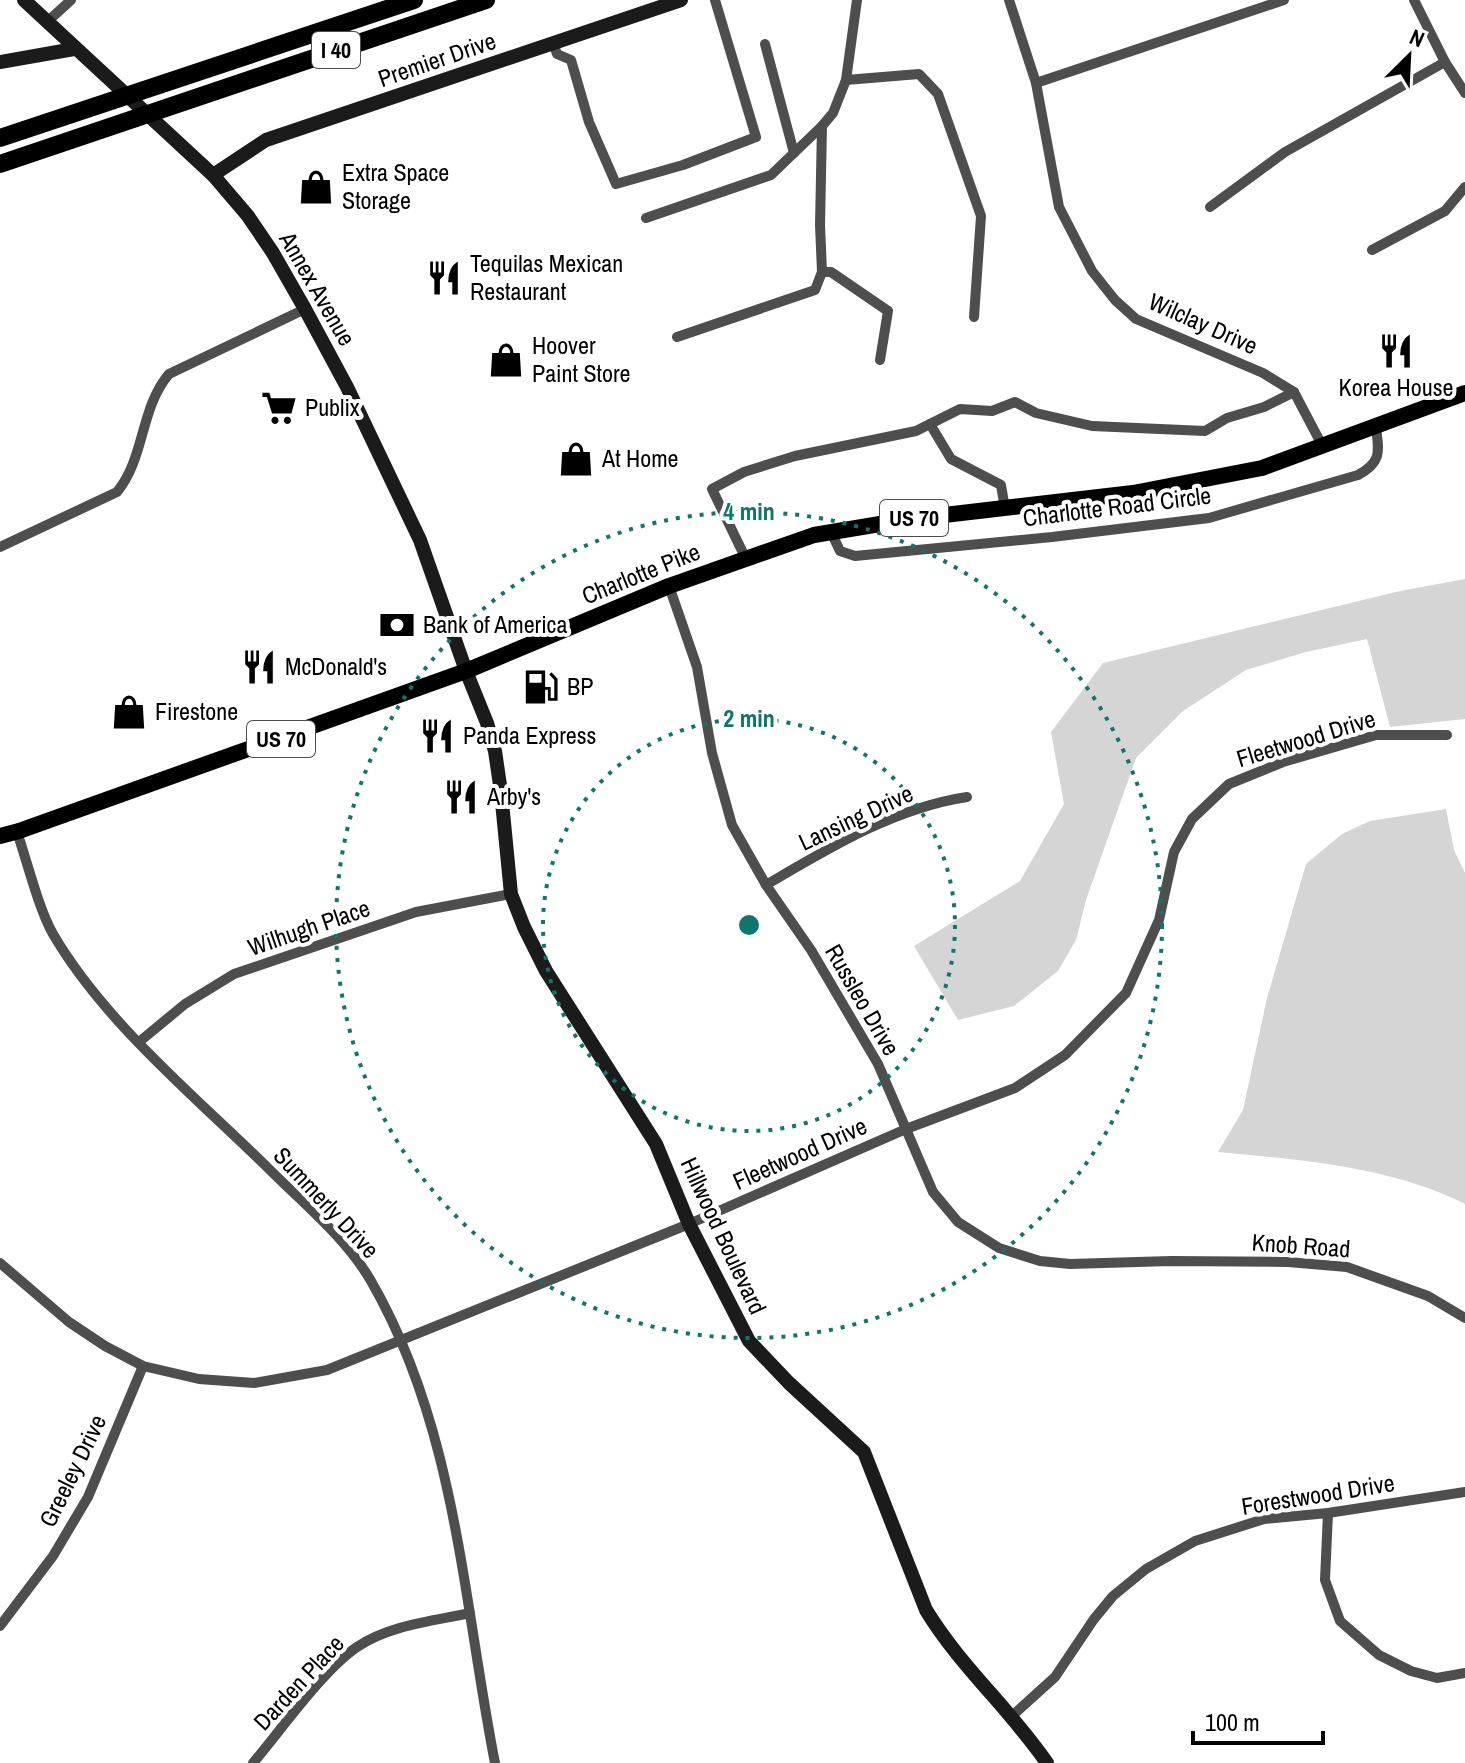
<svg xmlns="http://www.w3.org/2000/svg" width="1465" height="1763" font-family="'Archivo Narrow',sans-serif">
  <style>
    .green { fill: #d5d5d5 }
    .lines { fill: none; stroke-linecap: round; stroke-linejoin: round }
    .street { stroke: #4e4e4e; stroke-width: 10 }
    .secondary { stroke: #1b1b1b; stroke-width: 14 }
    .primary { stroke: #000; stroke-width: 16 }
    .highway { stroke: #000; stroke-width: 18 }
    .ring { fill: none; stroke: #0f766e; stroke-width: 4; stroke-dasharray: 4 8 }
    .labels { text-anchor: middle; stroke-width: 8; stroke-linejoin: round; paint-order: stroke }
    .shield { fill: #fff; stroke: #4c4c4c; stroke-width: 2 }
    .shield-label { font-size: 22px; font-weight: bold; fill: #000 }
    .street-label { font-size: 24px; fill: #000; stroke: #fff }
    .poi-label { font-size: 24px; fill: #000; stroke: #fff; text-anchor: start }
    .centre { fill: #0f766e; stroke: #fff; stroke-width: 4 }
    .ring-label { font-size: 24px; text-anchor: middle; font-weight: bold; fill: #0f766e; stroke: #fff; stroke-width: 8; stroke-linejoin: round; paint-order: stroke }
  </style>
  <rect width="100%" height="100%" fill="#fff"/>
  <g class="green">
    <polygon points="1465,579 1465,719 1390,727 1367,639 1306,652 1246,670 1183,711 1136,758 1086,900 1076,940 1058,971 1014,1006 958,1020 914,946 1020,881 1064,804 1051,732 1103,663 1400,591"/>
    <path d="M1446,809l8,41 11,23v331c-76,-38 -163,-44 -247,-52l25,-42 24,-112 39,-134 36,-30 28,-13z"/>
  </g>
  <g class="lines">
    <g class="street">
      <polyline points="1009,0 1036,83 1059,207 1092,271 1115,300 1136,319 1263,373 1294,392 1323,447"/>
      <polyline points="1414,0 1445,62 1465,93"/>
      <polyline points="47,22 71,0"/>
      <polyline points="553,43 557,54 571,60 589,122 616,184 683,165 756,137 715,0"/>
      <polyline points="765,44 794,153"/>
      <polyline points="846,80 919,74 938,94 981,216 974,317"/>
      <polyline points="1036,83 1284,0"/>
      <polyline points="1210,207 1285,152 1445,62"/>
      <polyline points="646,218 771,175 822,126"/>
      <polyline points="1372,250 1445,211 1465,187"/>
      <polyline points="822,272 831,272 888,311 880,360"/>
      <polyline points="677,337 815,290 822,272 820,225 822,126 833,113 846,80 857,0"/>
      <polyline points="930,424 951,459 1001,485 1005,509"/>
      <path d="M831,532l9,19 15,5 197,-19 157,-19 149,-43c24,-13 21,-23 18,-48"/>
      <path d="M0,547l117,-55c28,-34 23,-84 52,-118l136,-65"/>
      <polyline points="746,559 712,489 744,472 795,456 916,431 960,409 992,411 1015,402 1036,413 1092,426 1205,431 1227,418 1264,407 1294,392"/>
      <polyline points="669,586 697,667 712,753 732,825 766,885 811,950 878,1064 933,1192 958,1222 999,1248 1040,1261 1070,1264 1171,1261 1288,1262 1347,1267 1428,1296 1465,1318"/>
      <path d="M17,832c10,29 22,78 36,102 52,89 143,163 216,235 35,35 77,69 102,112 85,147 92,319 124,482"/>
      <path d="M766,885c63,-37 128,-77 201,-88"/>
      <polyline points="139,1042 185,1004 234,974 416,912 511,894"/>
      <polyline points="0,1263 69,1322 105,1346 143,1366 199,1379 254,1383 327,1370 689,1224 906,1129 1015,1088 1065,1055 1126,993 1159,920 1174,852 1192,819 1229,784 1283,762 1376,735 1447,735"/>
      <polyline points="1328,1513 1325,1580 1340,1621 1379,1655 1411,1671 1437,1678 1465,1673"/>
      <polyline points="0,1626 53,1556 88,1497 143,1366"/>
      <polyline points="1012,1716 1055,1677 1094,1619 1113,1596 1146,1569 1195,1541 1264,1519 1328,1513 1465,1492"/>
      <path d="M253,1763c28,-33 70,-93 104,-116 33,-22 76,-26 113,-34"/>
    </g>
    <g class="secondary">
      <path d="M24,0l189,175 35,41 25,37 32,56 42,78 73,153 46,131 21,52 8,28 6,41 10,102 13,33 22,44 110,173 33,80 60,117 40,42 75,69 62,158c34,56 84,99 121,153"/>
      <polyline points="0,62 74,49"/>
      <polyline points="213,175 266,140 681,0"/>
    </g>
    <polyline class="primary" points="0,836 19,831 466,671 669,586 814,535 910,519 1133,493 1262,468 1465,393"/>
    <g class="highway">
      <polyline points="0,138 414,0"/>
      <polyline points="0,164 486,0"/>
    </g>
  </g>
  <g class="ring">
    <circle cx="749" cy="925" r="206"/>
    <circle cx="749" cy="925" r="413"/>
  </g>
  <defs>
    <g id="shop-bare" transform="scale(2.76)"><path d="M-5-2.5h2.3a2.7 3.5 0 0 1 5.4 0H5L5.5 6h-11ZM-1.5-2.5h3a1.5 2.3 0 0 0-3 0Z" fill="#000" stroke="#fff" stroke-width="2.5" paint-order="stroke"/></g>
    <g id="restaurant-bare" transform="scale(2.76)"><path d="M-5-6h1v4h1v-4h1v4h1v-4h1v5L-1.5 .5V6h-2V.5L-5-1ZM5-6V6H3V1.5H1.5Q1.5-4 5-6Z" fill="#000" stroke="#fff" stroke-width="2.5" paint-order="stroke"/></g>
    <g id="supermarket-bare" transform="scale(2.76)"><path d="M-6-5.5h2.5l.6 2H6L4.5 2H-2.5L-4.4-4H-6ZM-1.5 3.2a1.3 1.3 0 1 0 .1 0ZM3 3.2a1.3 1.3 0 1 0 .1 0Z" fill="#000" stroke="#fff" stroke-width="2.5" paint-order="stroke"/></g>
    <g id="bank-bare" transform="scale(2.76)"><path d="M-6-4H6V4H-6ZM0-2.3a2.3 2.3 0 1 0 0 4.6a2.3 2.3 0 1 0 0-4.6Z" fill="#000" stroke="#fff" stroke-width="2.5" paint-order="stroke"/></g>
    <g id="fuel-bare" transform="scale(2.76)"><path d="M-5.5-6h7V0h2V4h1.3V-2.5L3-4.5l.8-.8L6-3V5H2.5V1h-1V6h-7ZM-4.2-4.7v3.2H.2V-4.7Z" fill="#000" stroke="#fff" stroke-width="2.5" paint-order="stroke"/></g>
  </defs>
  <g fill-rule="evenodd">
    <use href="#shop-bare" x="316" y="187"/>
    <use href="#restaurant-bare" x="444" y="278"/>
    <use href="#restaurant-bare" x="1396" y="351"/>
    <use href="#shop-bare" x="506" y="360"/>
    <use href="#supermarket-bare" x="279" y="408"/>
    <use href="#shop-bare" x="576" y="459"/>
    <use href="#bank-bare" x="397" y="625"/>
    <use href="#restaurant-bare" x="259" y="667"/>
    <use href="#fuel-bare" x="541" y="687"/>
    <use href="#shop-bare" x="129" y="712"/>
    <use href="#restaurant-bare" x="437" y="736"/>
    <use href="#restaurant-bare" x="461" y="797"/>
  </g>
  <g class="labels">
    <g class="shield">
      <rect x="312" y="32" width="48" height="36" rx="6"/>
      <rect x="880" y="500" width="68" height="36" rx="6"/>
      <rect x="247" y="721" width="68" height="36" rx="6"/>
    </g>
    <g class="shield-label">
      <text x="336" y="58">I 40</text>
      <text x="914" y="526">US 70</text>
      <text x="281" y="747">US 70</text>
    </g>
    <g class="street-label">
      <text transform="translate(437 60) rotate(-19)" y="8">Premier Drive</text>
      <text transform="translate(317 289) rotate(60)" y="8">Annex Avenue</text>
      <text transform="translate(1203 324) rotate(24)" y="8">Wilclay Drive</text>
      <text transform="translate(1117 507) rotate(-7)" y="8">Charlotte Road Circle</text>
      <text transform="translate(641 574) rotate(-22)" y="8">Charlotte Pike</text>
      <text transform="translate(1306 739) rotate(-17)" y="8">Fleetwood Drive</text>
      <text transform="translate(856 818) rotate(-25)" y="8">Lansing Drive</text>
      <text transform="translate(309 928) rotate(-19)" y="8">Wilhugh Place</text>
      <text transform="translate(862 1000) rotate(60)" y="8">Russleo Drive</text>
      <text transform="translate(800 1154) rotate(-24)" y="8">Fleetwood Drive</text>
      <text transform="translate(326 1203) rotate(47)" y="8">Summerly Drive</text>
      <text transform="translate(723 1236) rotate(65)" y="8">Hillwood Boulevard</text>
      <text transform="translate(1301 1246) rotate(4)" y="8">Knob Road</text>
      <text transform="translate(73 1471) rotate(-64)" y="8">Greeley Drive</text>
      <text transform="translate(1318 1495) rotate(-9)" y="8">Forestwood Drive</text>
      <text transform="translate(299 1683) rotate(-47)" y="8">Darden Place</text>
    </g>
    <g class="poi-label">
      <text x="342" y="181">Extra Space<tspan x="342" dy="28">Storage</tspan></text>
      <text x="470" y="272">Tequilas Mexican<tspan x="470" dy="28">Restaurant</tspan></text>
      <text x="532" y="354">Hoover<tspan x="532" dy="28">Paint Store</tspan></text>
      <text x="1396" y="396" text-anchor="middle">Korea House</text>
      <text x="305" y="416">Publix</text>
      <text x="602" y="467">At Home</text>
      <text x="423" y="633">Bank of America</text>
      <text x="285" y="675">McDonald's</text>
      <text x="567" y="695">BP</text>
      <text x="155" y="720">Firestone</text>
      <text x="463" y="744">Panda Express</text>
      <text x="487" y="805">Arby's</text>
    </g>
  </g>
  <circle cx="749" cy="925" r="12" class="centre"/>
  <g class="ring-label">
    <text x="749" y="520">4 min</text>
    <text x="749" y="727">2 min</text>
  </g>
  <g transform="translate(1409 56) rotate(24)" stroke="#ffffff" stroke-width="6" paint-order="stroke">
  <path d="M0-6L14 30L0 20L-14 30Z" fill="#000000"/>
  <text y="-12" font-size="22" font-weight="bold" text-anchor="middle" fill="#000000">N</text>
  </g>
  <path d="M1193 1731v12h130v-12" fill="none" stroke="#000000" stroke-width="4"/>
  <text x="1205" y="1731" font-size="24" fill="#000000" stroke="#ffffff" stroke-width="6" paint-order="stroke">100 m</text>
</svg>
